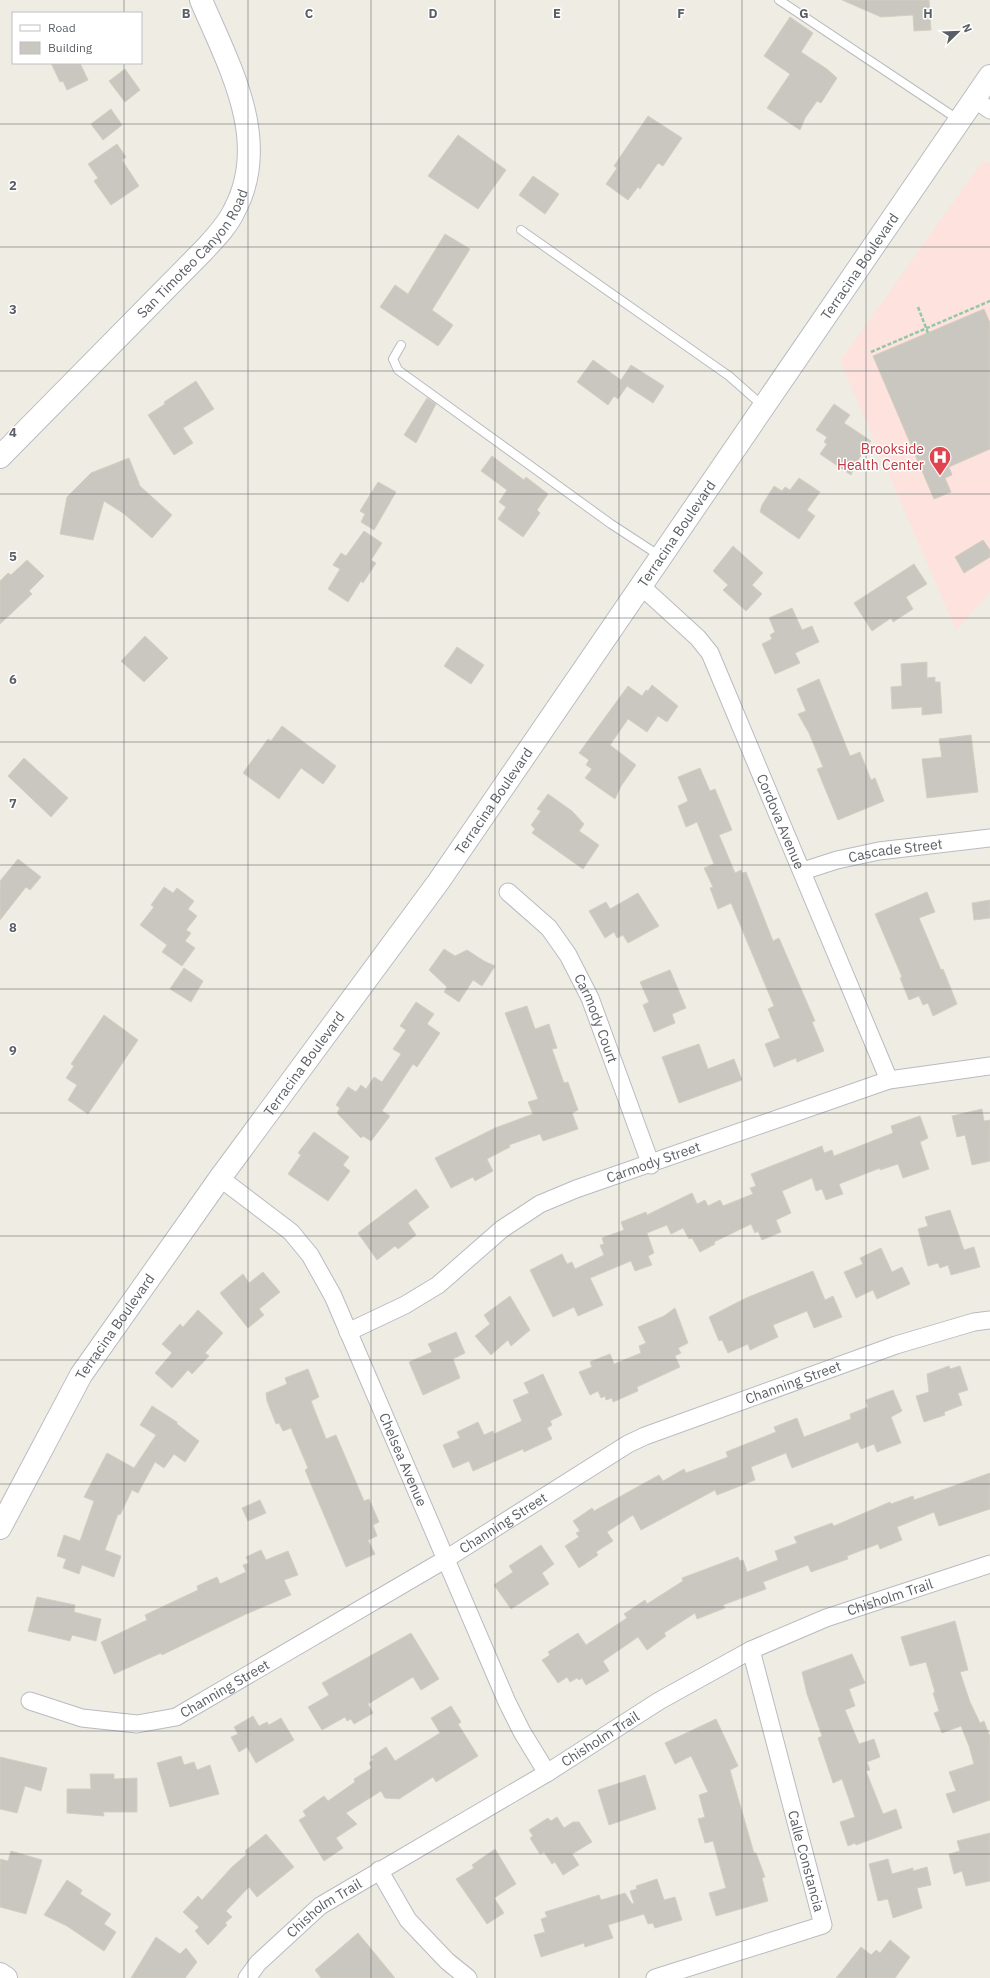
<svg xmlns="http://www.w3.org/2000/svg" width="990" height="1978" font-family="'IBM Plex Sans',sans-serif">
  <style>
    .medical { fill: #fde2de }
    .building { fill: #cac7c0; stroke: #d4cfc1 }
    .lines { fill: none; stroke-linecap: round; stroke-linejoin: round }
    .lane-casing { stroke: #b8bbc0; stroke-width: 10 }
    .street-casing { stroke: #b8bbc0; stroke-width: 19 }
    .secondary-casing { stroke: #b9bcc2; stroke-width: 24 }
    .path { stroke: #95c7a6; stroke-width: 2.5; stroke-dasharray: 4 2; stroke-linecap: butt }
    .lane { stroke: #fff; stroke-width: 8 }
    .street { stroke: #fff; stroke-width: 17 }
    .secondary { stroke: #fff; stroke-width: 22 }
    .grid { fill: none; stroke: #5b5f65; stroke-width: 1; stroke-opacity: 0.55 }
    .labels { text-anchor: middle; stroke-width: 3; stroke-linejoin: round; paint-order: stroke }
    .street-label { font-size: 14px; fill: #5b5f65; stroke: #fff }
    .health-label { font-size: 14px; fill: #be3a42; stroke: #fff; text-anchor: end }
    .grid-label { font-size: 13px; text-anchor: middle; font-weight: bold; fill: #5b5f65; stroke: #fff; stroke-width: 3; stroke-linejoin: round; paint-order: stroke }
  </style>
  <rect width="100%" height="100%" fill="#efede3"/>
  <polygon class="medical" points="982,162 990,163 990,592 956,630 840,361"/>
  <g class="building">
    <polygon points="842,0 929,0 931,30 914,31 913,15 881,17"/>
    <polygon points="790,17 813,33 801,52 827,69 837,78 821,103 817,101 805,118 800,130 767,108 790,74 764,56"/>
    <polygon points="51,63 80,63 88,80 67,90 63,81 60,82"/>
    <polygon points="125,69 140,90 125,102 109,81"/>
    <polygon points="111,109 122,125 103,140 91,124"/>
    <polygon points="648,116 682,138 663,166 658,163 640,189 638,187 628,200 606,184 617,168 614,166"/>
    <polygon points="458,135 506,170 478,209 428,176"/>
    <polygon points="117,144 126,157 122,160 139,186 111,205 94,181 98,178 88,164"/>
    <polygon points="533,176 559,194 545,214 519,195"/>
    <polygon points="445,234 470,249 432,310 453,325 438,346 380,307 395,285 408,294"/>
    <polygon points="984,309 990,323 990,449 949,467 952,475 945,478 951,492 934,499 873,356"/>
    <polygon points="593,360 621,380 631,365 664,386 653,403 627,386 618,399 614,396 608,405 577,382"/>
    <polygon points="196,381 214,409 183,428 193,443 174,455 148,415 165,404 164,402"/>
    <polygon points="427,398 436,404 416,443 404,435"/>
    <polygon points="834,404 850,415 844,423 871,441 856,463 851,475 820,454 827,444 824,442 827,437 816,430"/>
    <polygon points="492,456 524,480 526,477 548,494 537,510 540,513 523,537 498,519 506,507 499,502 507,490 481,471"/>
    <polygon points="129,458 140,486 172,515 152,538 123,513 104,501 93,540 60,534 67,497 91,473"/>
    <polygon points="799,478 820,492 807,510 815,516 799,539 760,512 762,505 774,486 782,491 785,487 790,490"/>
    <polygon points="378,482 396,492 374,530 361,522 365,514 360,511"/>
    <polygon points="364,531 382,543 371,560 376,563 363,583 361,581 348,602 328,589 340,569 333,565 341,553 346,556"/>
    <polygon points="983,540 990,550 990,557 964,573 955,557"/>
    <polygon points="733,546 763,573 752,585 762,594 746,611 723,590 728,585 713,571"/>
    <polygon points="27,560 44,576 29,591 32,594 0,624 0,581 8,573 11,575"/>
    <polygon points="914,564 927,584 906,597 913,609 893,622 891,618 872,631 854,603"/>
    <polygon points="792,608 802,630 812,626 819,642 795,653 800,663 775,674 762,644 772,639 770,635 775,632 769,618"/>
    <polygon points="145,636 168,658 144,682 121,661"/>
    <polygon points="457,647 484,665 471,684 444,666"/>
    <polygon points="927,662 927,678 935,677 935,682 940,682 942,713 922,715 922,707 892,709 891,687 902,686 901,664"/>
    <polygon points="819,679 850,756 860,752 871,780 875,778 884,801 838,820 817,769 823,767 809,733 798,714 806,711 797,689"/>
    <polygon points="652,685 678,706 667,722 658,716 647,732 628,719 610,745 636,765 621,786 615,799 585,778 592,769 586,765 589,760 579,753 628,686 642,696 646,690 648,691"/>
    <polygon points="282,726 336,766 323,784 301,768 279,799 243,773 268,739 271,741"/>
    <polygon points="971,735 978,792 927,798 922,759 942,757 939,739"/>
    <polygon points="24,758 68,798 51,817 8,776"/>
    <polygon points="700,768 710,791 715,789 732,830 719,835 735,873 741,870 742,873 746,872 773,941 779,938 815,1021 812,1022 824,1051 797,1062 796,1058 774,1067 765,1044 780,1038 768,1009 774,1006 731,903 718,909 710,888 713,887 704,868 714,864 697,822 686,827 678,806 688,801 678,777"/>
    <polygon points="548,794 572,811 584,824 579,831 599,845 583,869 532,833 535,829 531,825 541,811 537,809"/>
    <polygon points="18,859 41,877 30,890 26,887 0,920 0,881"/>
    <polygon points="164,887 173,893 177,888 194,901 188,909 197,916 186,930 191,933 185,941 195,948 182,966 162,952 167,945 140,925 154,907 151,905"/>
    <polygon points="927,892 935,912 919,918 941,970 943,969 957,1004 933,1016 928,1003 923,1005 919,996 909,1000 900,978 902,977 875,914"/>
    <polygon points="638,893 659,926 628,943 623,935 617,938 614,932 605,938 589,911 606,902 610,909"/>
    <polygon points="990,900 990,918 974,920 972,903"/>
    <polygon points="444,949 455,956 467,950 484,961 495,966 482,986 473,980 459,1002 444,992 447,987 429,970"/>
    <polygon points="184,968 203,981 191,1002 170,989"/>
    <polygon points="670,970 686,1008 672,1014 675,1023 654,1032 643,1005 649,1002 640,982"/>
    <polygon points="416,1002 434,1014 427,1024 440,1033 417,1067 413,1064 382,1111 390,1116 371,1141 363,1136 361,1138 337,1113 340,1108 336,1105 348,1087 356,1092 361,1085 366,1089 374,1077 382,1082 401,1054 393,1049 406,1030 400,1026"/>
    <polygon points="527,1006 535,1029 549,1024 557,1048 552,1049 564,1083 568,1082 578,1110 572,1113 578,1129 543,1141 540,1134 509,1145 510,1147 487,1159 493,1171 475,1181 473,1177 451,1188 435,1158 495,1128 533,1114 528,1102 538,1099 505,1013"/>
    <polygon points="104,1015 138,1040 88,1114 68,1100 77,1085 66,1078 74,1066 71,1064"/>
    <polygon points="699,1044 708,1069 734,1059 742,1080 679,1103 662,1057"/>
    <polygon points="982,1109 984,1121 990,1120 990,1161 972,1165 965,1135 957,1137 952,1116"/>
    <polygon points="920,1116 928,1138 920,1142 929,1169 903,1178 898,1164 880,1170 880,1168 839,1184 843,1194 826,1200 822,1189 816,1191 812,1178 782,1191 791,1213 776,1220 781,1232 762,1240 758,1231 755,1233 751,1224 714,1242 715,1244 700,1252 692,1238 689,1239 683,1228 671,1234 667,1225 647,1233 654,1253 648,1256 652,1265 635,1271 631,1261 590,1278 603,1305 578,1316 574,1307 553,1317 530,1270 562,1254 567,1264 572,1262 575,1269 604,1255 600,1245 604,1244 602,1238 624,1230 621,1222 646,1212 647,1215 692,1193 697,1204 705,1200 708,1206 720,1200 723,1206 753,1194 750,1188 756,1186 751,1174 822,1146 824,1153 832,1150 834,1156 893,1133 891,1126"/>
    <polygon points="314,1132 349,1157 343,1165 350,1171 328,1201 288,1174 301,1155 298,1153"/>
    <polygon points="416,1189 429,1207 408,1223 416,1235 398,1249 395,1246 377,1260 358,1233"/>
    <polygon points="950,1210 964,1250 974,1247 980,1267 951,1275 948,1265 940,1268 938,1263 928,1266 918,1229 928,1226 925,1217"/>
    <polygon points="881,1248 892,1272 902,1267 910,1284 877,1299 873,1290 856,1298 844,1272 863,1264 860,1258"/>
    <polygon points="813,1271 825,1300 833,1296 842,1317 814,1328 807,1311 773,1325 778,1337 750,1350 748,1344 728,1353 722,1340 719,1341 709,1317 746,1298"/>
    <polygon points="263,1272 280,1292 259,1309 264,1315 248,1328 220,1293 243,1274 249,1283"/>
    <polygon points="510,1296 530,1330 511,1346 508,1340 491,1355 475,1336 490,1324 484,1315"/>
    <polygon points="675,1308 688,1343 678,1348 681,1353 675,1356 680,1367 637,1387 638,1391 613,1402 612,1398 606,1400 605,1396 601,1398 598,1391 590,1395 579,1372 592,1367 590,1362 610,1354 614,1364 641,1353 639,1346 646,1343 638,1327 664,1316"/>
    <polygon points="198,1310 223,1333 205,1353 209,1356 192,1374 188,1370 172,1388 155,1373 172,1353 162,1344 180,1324 183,1327"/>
    <polygon points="456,1332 465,1353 453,1359 460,1378 423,1395 409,1362 432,1352 428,1344"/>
    <polygon points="949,1366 950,1369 960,1366 968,1390 958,1393 962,1405 944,1412 945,1415 924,1422 916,1396 929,1392 927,1374"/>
    <polygon points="308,1369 319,1397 311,1401 326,1439 336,1435 364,1501 369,1499 379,1522 373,1525 377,1536 368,1540 375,1554 346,1567 305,1470 308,1468 291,1428 283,1431 279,1423 276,1424 267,1401 266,1393 287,1384 285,1378"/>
    <polygon points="543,1374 562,1415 550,1421 552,1425 547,1428 552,1439 524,1452 523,1449 473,1471 469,1461 453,1468 443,1445 460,1438 457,1432 478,1422 484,1435 493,1431 494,1434 522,1421 513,1400 529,1393 524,1383"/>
    <polygon points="893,1390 902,1411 891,1417 901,1443 877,1452 874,1444 861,1449 858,1442 792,1468 786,1453 751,1467 755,1480 717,1495 715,1490 641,1530 633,1515 607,1532 613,1541 596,1552 598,1555 579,1568 565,1546 579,1537 576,1533 580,1531 573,1521 592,1508 594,1511 659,1475 663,1481 684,1469 686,1473 728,1457 726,1452 776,1432 774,1427 797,1418 804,1437 851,1419 850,1414 868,1407 866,1400"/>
    <polygon points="152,1406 177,1422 177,1424 199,1441 185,1462 174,1454 164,1468 155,1462 138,1493 132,1490 120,1515 118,1514 105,1550 121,1556 114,1577 82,1565 79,1574 63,1568 66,1559 57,1556 64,1535 80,1541 94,1501 84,1497 107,1453 134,1468 156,1435 140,1425"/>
    <polygon points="990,1473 990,1509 939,1526 934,1512 897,1527 902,1540 880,1549 878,1544 847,1556 848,1559 811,1572 808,1565 763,1582 766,1589 723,1605 725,1608 697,1619 695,1613 664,1633 666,1636 647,1650 638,1637 603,1661 609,1671 586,1685 582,1678 579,1680 577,1678 570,1682 567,1677 558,1683 542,1660 550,1655 548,1652 578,1633 586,1645 627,1618 624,1614 645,1600 647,1604 683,1581 682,1578 738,1557 740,1561 743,1560 747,1572 778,1560 775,1551 797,1543 794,1537 832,1523 834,1526 890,1502 891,1504 913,1496 914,1500"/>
    <polygon points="260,1500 266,1513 248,1521 242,1508"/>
    <polygon points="541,1545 554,1564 542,1573 549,1584 511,1609 494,1585 513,1572 509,1566"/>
    <polygon points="261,1550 266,1560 288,1551 298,1575 284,1580 291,1595 244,1615 162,1655 161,1653 114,1674 101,1642 147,1620 145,1615 198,1590 197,1586 217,1577 220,1584 246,1572 243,1565 249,1563 246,1557"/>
    <polygon points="37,1597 75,1605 74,1612 101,1619 96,1641 72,1635 70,1641 28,1631"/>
    <polygon points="955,1621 968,1670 960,1672 970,1702 980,1723 984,1721 990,1737 990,1800 953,1813 946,1794 956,1791 949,1772 974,1764 969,1746 961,1726 942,1733 934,1713 939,1711 933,1693 935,1692 926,1662 910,1666 901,1637"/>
    <polygon points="411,1633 439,1679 421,1690 413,1677 368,1704 373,1713 354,1724 351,1719 347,1721 345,1717 322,1730 308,1707 329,1695 322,1683"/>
    <polygon points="852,1654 865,1683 849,1689 855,1706 845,1710 859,1744 874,1739 880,1757 867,1762 870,1770 866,1771 883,1814 896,1809 902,1828 856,1845 855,1843 848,1846 840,1822 855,1817 842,1779 833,1783 818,1738 822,1736 807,1694 802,1672"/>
    <polygon points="451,1706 461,1722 458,1724 478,1756 436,1782 433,1777 399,1799 385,1798 381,1791 346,1813 357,1824 336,1838 343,1848 324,1861 299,1820 306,1816 303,1811 324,1796 328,1801 355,1782 354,1779 372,1768 369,1763 373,1760 371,1757 386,1747 395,1761 440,1733 431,1718"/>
    <polygon points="253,1716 259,1726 267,1722 269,1725 281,1718 294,1740 256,1763 247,1747 239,1752 231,1737 238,1734 234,1727"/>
    <polygon points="716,1719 738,1766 730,1770 754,1853 756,1853 765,1877 762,1878 768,1901 716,1916 709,1893 726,1888 713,1841 705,1843 698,1819 705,1817 699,1795 708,1792 691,1756 675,1764 665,1743"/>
    <polygon points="181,1756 184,1765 194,1762 197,1770 210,1765 219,1794 170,1807 157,1763"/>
    <polygon points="0,1757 47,1768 41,1791 25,1786 17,1813 0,1809"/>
    <polygon points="90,1774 114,1774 114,1779 137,1778 137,1812 103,1812 104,1816 67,1813 67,1789 91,1789"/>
    <polygon points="645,1775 656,1809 609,1825 598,1790"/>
    <polygon points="557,1817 564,1828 573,1822 579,1822 592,1842 572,1854 579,1865 563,1875 555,1862 552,1864 544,1852 540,1854 530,1838 533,1836 529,1830 548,1818 551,1821"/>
    <polygon points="990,1833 990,1881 966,1886 962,1871 954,1874 949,1854 960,1851 957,1841"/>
    <polygon points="266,1834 294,1867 257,1897 249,1887 226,1911 232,1917 225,1923 227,1925 208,1945 195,1931 199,1927 183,1912 198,1896 202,1900 232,1867 247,1854 245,1851"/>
    <polygon points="495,1849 516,1884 494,1898 504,1913 487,1924 456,1879 474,1868 472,1865"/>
    <polygon points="11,1851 42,1860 26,1914 0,1907 0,1859 8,1861"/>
    <polygon points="888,1859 892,1874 913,1868 913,1871 927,1867 931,1885 917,1888 922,1908 893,1918 888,1899 878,1901 869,1864"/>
    <polygon points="657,1879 664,1900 675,1897 682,1920 655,1928 653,1923 648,1924 644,1914 608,1925 613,1938 585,1947 584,1943 541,1957 534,1935 545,1932 541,1919 547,1917 545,1912 599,1895 601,1900 625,1893 632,1904 634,1903 630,1891 637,1889 636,1886"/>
    <polygon points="67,1880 82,1890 80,1894 111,1914 104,1924 116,1932 104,1951 67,1926 44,1915"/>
    <polygon points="358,1933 395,1978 321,1978 315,1970"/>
    <polygon points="156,1937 180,1954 186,1948 197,1962 185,1978 131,1978"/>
    <polygon points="890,1940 910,1957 895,1978 836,1978 861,1947 871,1955 876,1950 880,1953"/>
  </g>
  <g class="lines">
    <g class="lane-casing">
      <g id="lane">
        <polyline points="779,0 959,120"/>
        <polyline points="521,230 729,376 763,406"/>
        <polyline points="401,345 393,359 398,370 611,524 660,556"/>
      </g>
    </g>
    <g class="street-casing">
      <g id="street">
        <polyline points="974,99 990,110"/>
        <path id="s1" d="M641,586l57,52 12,15 179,427"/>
        <path id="s2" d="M803,871l34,-11 42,-9 111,-13"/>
        <path id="s3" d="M508,892l41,36 19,27 22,43 61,167"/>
        <path id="s4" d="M220,1178l71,54 19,23 23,41 174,406 15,30 25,41"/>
        <path id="s5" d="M348,1332l57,-27 33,-20 64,-56 38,-25 36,-15 313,-109 101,-14"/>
        <path id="s6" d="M30,1701l52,17 55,6 39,-7 270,-158 182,-115 17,-8 251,-91 78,-23 16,-2"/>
        <polyline points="379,1870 408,1920 447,1961 468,1978"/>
        <path id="s7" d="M247,1978l11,-15 62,-57 227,-133 112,-72 92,-51 75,-32 164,-54"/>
        <polyline points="655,1978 823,1925 751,1650"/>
      </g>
    </g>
    <g class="secondary-casing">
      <g id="secondary">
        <path id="s8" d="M0,457l204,-207c11,-12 23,-24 30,-39 38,-70 -5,-145 -33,-211"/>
        <path id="s9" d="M0,1528l81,-153 139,-197 219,-297 551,-805"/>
        <polyline points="0,1974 6,1978"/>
      </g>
    </g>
    <g class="path">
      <polyline points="918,307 928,333"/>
      <polyline points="871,352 990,301"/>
    </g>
    <use href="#lane" class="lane"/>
    <use href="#street" class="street"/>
    <use href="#secondary" class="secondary"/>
  </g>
  <path class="grid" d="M124,0v13M248,0v1978M371,0v1978M495,0v1978M619,0v1978M742,0v1978M866,0v1978M124,63v1915M0,124h990M0,247h990M0,371h990M0,494h990M0,618h990M0,742h990M0,865h990M0,989h990M0,1113h990M0,1236h990M0,1360h990M0,1484h990M0,1607h990M0,1731h990M0,1854h990"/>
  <defs>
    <g id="hospital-pin" transform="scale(1.15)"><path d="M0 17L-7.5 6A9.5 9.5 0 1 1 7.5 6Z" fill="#e0444e" stroke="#fff"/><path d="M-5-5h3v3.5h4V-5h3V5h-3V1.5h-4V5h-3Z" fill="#fff"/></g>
  </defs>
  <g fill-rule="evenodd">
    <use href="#hospital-pin" x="940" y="457"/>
  </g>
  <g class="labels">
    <g class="street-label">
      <text dy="5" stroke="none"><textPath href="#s8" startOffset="281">San Timoteo Canyon Road</textPath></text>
      <text dy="5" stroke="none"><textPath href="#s9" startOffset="1528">Terracina Boulevard</textPath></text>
      <text dy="5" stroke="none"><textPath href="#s9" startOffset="1204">Terracina Boulevard</textPath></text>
      <text dy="5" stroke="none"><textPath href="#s9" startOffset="880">Terracina Boulevard</textPath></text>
      <text dy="5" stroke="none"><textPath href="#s1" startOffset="279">Cordova Avenue</textPath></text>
      <text dy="5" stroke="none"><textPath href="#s2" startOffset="95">Cascade Street</textPath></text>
      <text dy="5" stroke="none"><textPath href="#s3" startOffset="157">Carmody Court</textPath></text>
      <text dy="5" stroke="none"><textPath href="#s9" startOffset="556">Terracina Boulevard</textPath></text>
      <text dy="5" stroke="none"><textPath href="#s5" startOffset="353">Carmody Street</textPath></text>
      <text dy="5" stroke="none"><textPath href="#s9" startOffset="232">Terracina Boulevard</textPath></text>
      <text dy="5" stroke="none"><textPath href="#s6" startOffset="854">Channing Street</textPath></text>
      <text dy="5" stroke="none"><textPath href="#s4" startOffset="344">Chelsea Avenue</textPath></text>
      <text dy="5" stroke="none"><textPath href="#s6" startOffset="530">Channing Street</textPath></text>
      <text dy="5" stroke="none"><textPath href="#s7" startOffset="753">Chisholm Trail</textPath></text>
      <text dy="5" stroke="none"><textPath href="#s6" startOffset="206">Channing Street</textPath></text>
      <text dy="5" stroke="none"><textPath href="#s7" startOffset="429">Chisholm Trail</textPath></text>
      <text transform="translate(806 1861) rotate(75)" y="5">Calle Constancia</text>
      <text dy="5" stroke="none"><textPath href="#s7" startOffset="105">Chisholm Trail</textPath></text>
    </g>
    <g class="health-label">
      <text x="924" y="454">Brookside<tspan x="924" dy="16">Health Center</tspan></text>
    </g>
  </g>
  <g class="grid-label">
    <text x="186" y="18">B</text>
    <text x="309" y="18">C</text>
    <text x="433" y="18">D</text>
    <text x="557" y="18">E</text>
    <text x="681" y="18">F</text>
    <text x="804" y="18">G</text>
    <text x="928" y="18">H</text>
    <text x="13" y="190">2</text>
    <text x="13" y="314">3</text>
    <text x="13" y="437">4</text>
    <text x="13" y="561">5</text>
    <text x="13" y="684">6</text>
    <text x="13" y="808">7</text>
    <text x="13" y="932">8</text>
    <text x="13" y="1055">9</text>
  </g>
  <rect x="12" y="12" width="130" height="52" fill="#ffffff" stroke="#bdbfc1"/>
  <rect x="20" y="25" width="20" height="6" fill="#ffffff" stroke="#bdbfc1"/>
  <text x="48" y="32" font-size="12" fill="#5b5f65">Road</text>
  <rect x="20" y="42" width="20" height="12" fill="#cac7c0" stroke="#bdbfc1"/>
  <text x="48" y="52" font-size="12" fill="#5b5f65">Building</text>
  <g transform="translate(958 32) rotate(67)" stroke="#ffffff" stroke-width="3" paint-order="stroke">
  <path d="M0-3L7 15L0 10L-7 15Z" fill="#5b5f65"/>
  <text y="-6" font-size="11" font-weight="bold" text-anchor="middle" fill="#5b5f65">N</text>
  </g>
</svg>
